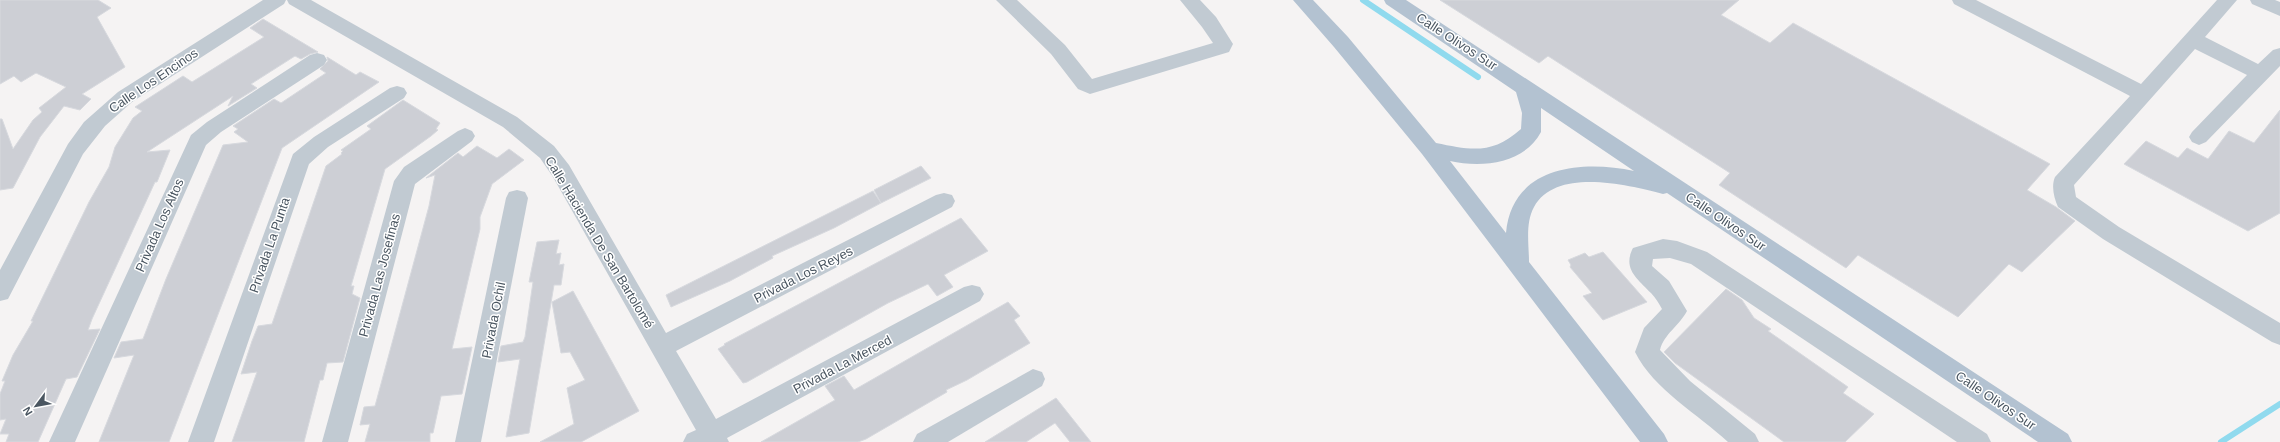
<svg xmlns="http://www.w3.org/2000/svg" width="2280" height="442" font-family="Helvetica,sans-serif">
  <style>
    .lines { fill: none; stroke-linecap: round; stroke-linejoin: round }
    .stream { stroke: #90daee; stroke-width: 6 }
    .building { fill: #cdcfd5; stroke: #d7d9de }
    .minor { fill: #c1cad2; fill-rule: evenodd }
    .major { fill: #b3c2d1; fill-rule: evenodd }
    .labels { text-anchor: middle; stroke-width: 3; stroke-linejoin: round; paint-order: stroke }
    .street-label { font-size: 13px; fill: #4a5661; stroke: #fff }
  </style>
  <rect width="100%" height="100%" fill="#f5f3f3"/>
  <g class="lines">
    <g class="stream">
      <polyline points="1363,0 1478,77"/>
      <polyline points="2221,442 2280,404"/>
    </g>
  </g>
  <g class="building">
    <polygon points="0,0 98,0 111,8 97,17 125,67 82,94 91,99 80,110 64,106 40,137 13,188 0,190 0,119 2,119 13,149 33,120 42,112 39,108 66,87 36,73 21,82 14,76 0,84"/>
    <polygon points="1440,0 1739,0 1721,15 1770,43 1793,23 2050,164 2027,190 2056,207 2075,221 2022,272 2009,264 1958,317 1858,255 1846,268 1719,185 1730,173 1548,56 1539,63"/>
    <polygon points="263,19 318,52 310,54 301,59 295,56 251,84 257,88 228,106 233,96 147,152 170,150 157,182 155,182 92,319 88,330 100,329 77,377 66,379 38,442 6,442 9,434 0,434 6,419 0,420 0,394 5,381 2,381 13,355 33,321 31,321 89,202 109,167 115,147 133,118 142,111 135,107 183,76 192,82 264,37 250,28"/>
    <polygon points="327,57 356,75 360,72 379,82 282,148 169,442 99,442 134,355 114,358 121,342 143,339 166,279 223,145 248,142 234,132 238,129 233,126 274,99 281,103 326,73 320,69 328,61"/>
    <polygon points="403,100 440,123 436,129 438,130 431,136 385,169 351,286 354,286 352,294 360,298 343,362 327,363 323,380 320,380 304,442 232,442 257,372 241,374 252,341 258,326 272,324 326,166 342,154 341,153 343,151 341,150 371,129 367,126"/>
    <polygon points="2280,110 2280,213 2248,231 2124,164 2146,141 2178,158 2187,148 2208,159 2229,131 2254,143"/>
    <polygon points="477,146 497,158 509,149 524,160 492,184 480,217 480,229 452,349 472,347 462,394 441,396 433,433 430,433 430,442 365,442 370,424 360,425 364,407 375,406 429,206 435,175 426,178 458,153 463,157"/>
    <polygon points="921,166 931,178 881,203 874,190"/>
    <polygon points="873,191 881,203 834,228 772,256 773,258 730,281 671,307 666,295"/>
    <polygon points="961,218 988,251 944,275 953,287 937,296 928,284 888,303 747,382 743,383 718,349 725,345 724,344"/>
    <polygon points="559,240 556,254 561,253 559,265 564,264 561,285 554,285 529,433 506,437 520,359 498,362 501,346 523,342 525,337 533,282 529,282 537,242"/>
    <polygon points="1603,252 1647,302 1603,320 1583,296 1592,293 1570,267 1571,265 1568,260 1585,253 1589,257"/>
    <polygon points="1726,289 1742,300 1754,318 1771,329 1768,331 1848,387 1843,393 1874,414 1845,442 1784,442 1675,363 1664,352"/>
    <polygon points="573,291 639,411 581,442 540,442 574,424 567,388 585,380 570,352 561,353 552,302"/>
    <polygon points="1008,302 1020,316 1014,320 1030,343 967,380 946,390 947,392 866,439 858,442 761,442 835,400 825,386 844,376 854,390"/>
    <polygon points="1056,398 1091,442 1070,442 1055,423 1026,442 985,442"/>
  </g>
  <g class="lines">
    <g class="minor">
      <polygon points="263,0 286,0 284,4 132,102 105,126 83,154 8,299 0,301 0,270 68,144 84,122 118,92"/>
      <polygon points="287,0 311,0 517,117 554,146 569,165 666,333 936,195 944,193 952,195 955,201 952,207 676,351 716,419 964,287 972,285 980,287 984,294 980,301 727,438 729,442 683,442 687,434 696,430 553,177 540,158 503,127 289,4"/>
      <polygon points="996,0 1017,0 1065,45 1092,79 1213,43 1202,27 1180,0 1200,0 1216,17 1233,44 1229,52 1090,94 1078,89 1051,54"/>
      <path d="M1952,0h24l165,84 76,-84h20l-32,37 53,27 15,-14 7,-2v18l-74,76 -7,3 -7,-3 -3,-5 3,-5 55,-57 -52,-26 -121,136 2,12 43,30 161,96v22l-8,-3 -169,-103 -45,-32c-4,-9 -7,-21 -3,-30l75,-81 -176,-92z"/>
      <polygon points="2250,0 2275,0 2280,2 2280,16 2252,4"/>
      <polygon points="317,53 324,55 327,60 324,65 221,132 206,145 75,442 49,442 191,135 207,122 310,55"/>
      <polygon points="397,86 404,88 407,93 404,98 328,147 309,164 214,442 188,442 293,154 314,137 390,88"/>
      <polygon points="465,128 472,131 475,136 472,141 415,184 348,442 322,442 394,181 404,167 458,131"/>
      <polygon points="517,190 525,192 528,198 481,442 455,442 506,198 509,192"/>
      <path d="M1663,239l14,2 30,11 280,182 4,8h-34l-266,-178 -21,-6 -17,1 -1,7 17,15 18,30c-8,15 -23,23 -27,39l30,31 65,53 4,8h-31c-30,-28 -74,-52 -93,-90l9,-24 18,-19c-3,-5 -6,-11 -11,-16 -13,-14 -29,-24 -18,-45z"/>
      <polygon points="1033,369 1042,372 1045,379 1042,386 948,442 913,442 917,434"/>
    </g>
    <path class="major" d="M1293,0h20l35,37 88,106c35,7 56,12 85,-14l1,-16 -6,-21 -130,-88 -2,-4h22l662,434 4,8h-34l-371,-249 -4,1c-35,-9 -107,-27 -129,13 -9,16 -5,38 -5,55l135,172 4,8h-28l-218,-288 -88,-107zM1541,108l93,63c-53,-11 -122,-5 -128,62l-56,-72c32,7 74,3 91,-29z"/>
  </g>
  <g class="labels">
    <g class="street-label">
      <text transform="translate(1457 41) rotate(33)" y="5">Calle Olivos Sur</text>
      <text transform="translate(153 80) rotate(-34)" y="5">Calle Los Encinos</text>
      <text transform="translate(1726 221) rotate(34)" y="5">Calle Olivos Sur</text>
      <text transform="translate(159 225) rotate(-66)" y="5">Privada Los Altos</text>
      <text transform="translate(600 242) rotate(59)" y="5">Calle Hacienda De San Bartolomé</text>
      <text transform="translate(269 245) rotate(-71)" y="5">Privada La Punta</text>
      <text transform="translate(803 274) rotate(-27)" y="5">Privada Los Reyes</text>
      <text transform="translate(379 275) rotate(-75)" y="5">Privada Las Josefinas</text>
      <text transform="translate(493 320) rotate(-79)" y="5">Privada Ochil</text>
      <text transform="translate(842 364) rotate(-28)" y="5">Privada La Merced</text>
      <text transform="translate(1996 400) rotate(34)" y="5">Calle Olivos Sur</text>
    </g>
  </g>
  <g transform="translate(36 406) rotate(238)" stroke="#ffffff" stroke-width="3" paint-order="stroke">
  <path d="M0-3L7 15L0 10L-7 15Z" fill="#4a5661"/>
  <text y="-6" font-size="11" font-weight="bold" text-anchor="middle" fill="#4a5661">N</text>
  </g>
</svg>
